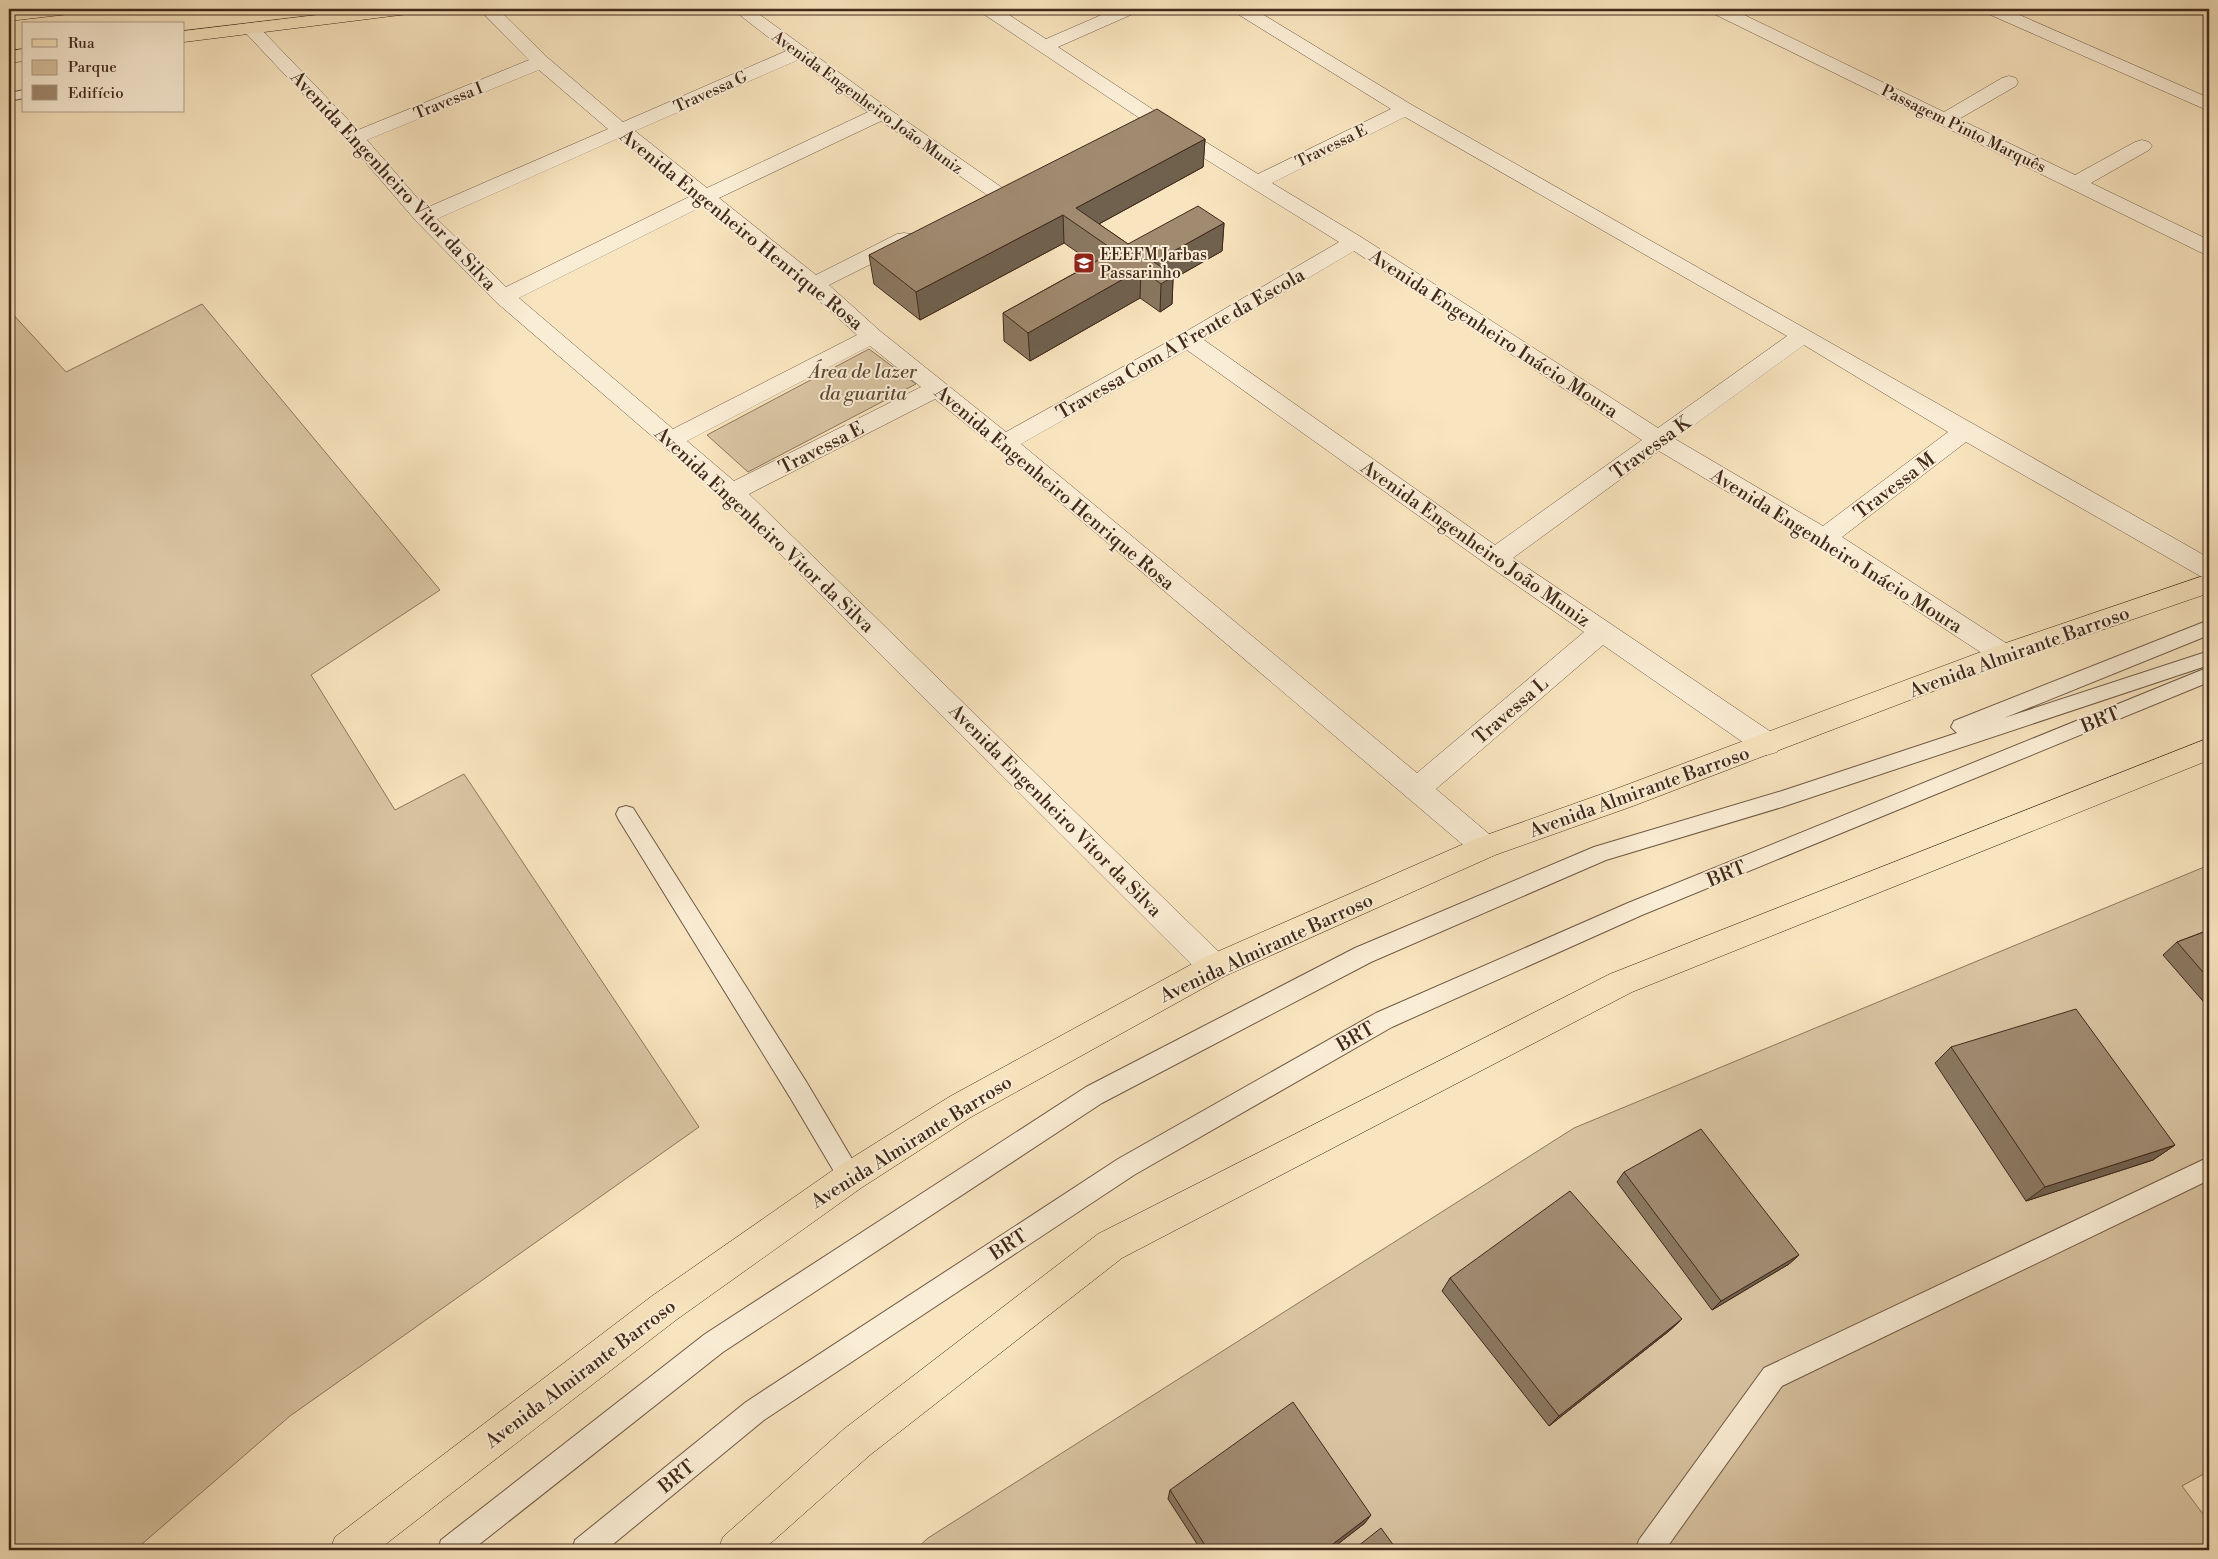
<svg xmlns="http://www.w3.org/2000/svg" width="2218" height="1559" font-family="'Libre Bodoni',serif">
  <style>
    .green { fill: #d9c4a2; stroke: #8d765e }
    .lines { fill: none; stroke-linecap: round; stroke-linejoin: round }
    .lane-casing { stroke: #6f5844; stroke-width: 2 }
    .street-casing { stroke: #6f5844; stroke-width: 1 }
    .primary-casing { stroke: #41291b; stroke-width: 1 }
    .highway-casing { stroke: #41291b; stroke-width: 1 }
    .lane { fill: #faedd5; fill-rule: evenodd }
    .street { fill: #faedd5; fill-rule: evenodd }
    .primary { fill: #f8e4be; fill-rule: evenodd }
    .highway { fill: #f8e4be; fill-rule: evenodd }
    .wall { fill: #8a7760; stroke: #41291b }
    .shaded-wall { fill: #70614e; stroke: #41291b }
    .building { fill: #a08a70; stroke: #41291b }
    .labels { text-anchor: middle; stroke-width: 4; stroke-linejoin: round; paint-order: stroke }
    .far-street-label { font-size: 16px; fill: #41291b; stroke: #faedd5 }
    .far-poi-label { font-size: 16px; fill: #41291b; stroke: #faedd5; text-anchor: start }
    .street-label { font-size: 19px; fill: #41291b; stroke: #faedd5 }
    .park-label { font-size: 19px; font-style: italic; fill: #5f4836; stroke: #faedd5 }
  </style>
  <rect width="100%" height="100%" fill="#f8e4be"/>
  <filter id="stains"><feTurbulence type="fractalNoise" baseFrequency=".004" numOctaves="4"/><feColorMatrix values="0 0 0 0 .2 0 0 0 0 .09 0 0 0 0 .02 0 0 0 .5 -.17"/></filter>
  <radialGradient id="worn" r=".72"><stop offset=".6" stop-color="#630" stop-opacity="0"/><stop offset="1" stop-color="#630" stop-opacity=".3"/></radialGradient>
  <g class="green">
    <polygon points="202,304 440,590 311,675 395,810 464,774 699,1127 290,1416 135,1550 9,1550 9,310 66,372"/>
    <polygon points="869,349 916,384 748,472 707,435"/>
    <polygon points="2209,865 2209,1471 2182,1486 2209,1522 2209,1550 915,1550 928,1538 1574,1128"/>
  </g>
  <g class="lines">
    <g class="lane-casing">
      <g id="lane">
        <polygon points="24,90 24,98 9,101 9,93"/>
        <polygon points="2209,620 2209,635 2004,718 2209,651 2209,665 1782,807 1606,860 1371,962 1102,1103 723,1352 472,1550 438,1550 441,1540 705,1334 1086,1087 1355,948 1594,847 1782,791 1957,733 1951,727 1954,721"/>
        <polygon points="2209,667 2209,682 1642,915 1392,1027 1134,1175 764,1420 606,1550 572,1550 575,1540 746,1402 1118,1159 1376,1013 1628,903"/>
        <polygon points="626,806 633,808 807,1083 858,1169 862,1177 858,1185 850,1188 842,1185 791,1099 619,820 616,814 619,808"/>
        <polygon points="2209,1157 2209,1180 1782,1386 1665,1550 1636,1550 1639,1540 1764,1368"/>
      </g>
    </g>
    <g class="street-casing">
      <g id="street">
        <path d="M479,9h19l50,49 75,64 163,-71 -54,-42h20l137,100 115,80 3,4 -3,4 -7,2 -7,-2 -109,-76 -162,77 97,77 81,-41 7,-1 7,1 3,5 -3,5 -82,41 51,46 126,101 174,-97 159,-93 -198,-123 -159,-106 -3,-4h21l46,30 69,-30h23l-3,4 -77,34 97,64 103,63 133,-65 -155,-96 -3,-4h21l158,96 797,453v20l-9,-2 -234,-134 -124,95 170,110 4,7 -4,7 -9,3 -9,-3 -179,-117 -156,-93 -146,107 264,178 4,8 -4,8 -10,3 -10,-3 -154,-107 -167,144 59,50 4,8 -4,8 -10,4 -10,-4 -478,-406 -62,-50 -186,95 476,464 4,9 -4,9 -11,4 -11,-4 -479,-478 -228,-196 -80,-81 -68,-79 -106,-113 3,-4 6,-1 6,1 101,105 171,-70zM798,60l70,52 -161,76 -72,-57zM539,70l69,59 -182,79 -59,-68zM1405,117l382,219 -129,92 -297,-191 -89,-54zM619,138l72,58 -185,91 -69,-68zM703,206l103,83 51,46 -184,94 -154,-131zM1354,251l288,189 -147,105 -291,-205zM1804,345l144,87 -125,94 -148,-87zM870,346l51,41 -187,94 -47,-40zM1187,350l299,214 98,68 -167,141 -396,-329z"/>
        <polygon points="1709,9 1732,9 1944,112 2002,78 2009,76 2016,78 2018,82 2016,86 1959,119 2075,175 2135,142 2142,140 2149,142 2152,146 2149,150 2091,183 2209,240 2209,254 2202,253 1712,13"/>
        <polygon points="1983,9 2006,9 2209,98 2209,111 1986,13"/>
      </g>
    </g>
    <g class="primary-casing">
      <g id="primary">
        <polygon points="25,9 78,9 75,13 69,14 9,21 9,11"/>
        <polygon points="367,9 417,9 414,13 408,14 184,42 184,31"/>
        <polygon points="24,49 24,61 9,63 9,51"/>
      </g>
    </g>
    <g class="highway-casing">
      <g id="highway">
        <polygon points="2209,574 2209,593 2012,661 1633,806 1495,855 1225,976 971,1117 861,1188 676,1320 378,1550 330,1550 335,1537 652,1296 839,1166 949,1097 1203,958 1475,839 1613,790 1994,647"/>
        <polygon points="2209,738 2209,760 1632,992 1122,1258 870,1455 763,1550 718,1550 723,1537 844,1429 1098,1234 1610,974"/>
      </g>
    </g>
    <use href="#lane" class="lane"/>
    <use href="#street" class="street"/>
    <use href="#primary" class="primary"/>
    <use href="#highway" class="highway"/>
  </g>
  <g class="wall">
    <polygon points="1205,139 1203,167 1099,224 1128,244 1224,223 1222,251 1173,279 1172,304 1160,312 1140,298 1030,361 1004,341 1003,313 1093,263 1064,243 920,320 874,284 869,255"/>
    <polygon points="2209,930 2209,1008 2163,955 2177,942"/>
    <polygon points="1951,1047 2175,1145 2153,1160 2026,1201 1935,1063"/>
    <polygon points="1624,1172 1799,1255 1789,1264 1712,1310 1617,1182"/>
    <polygon points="1450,1278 1682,1319 1669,1331 1549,1426 1442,1291"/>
    <polygon points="1170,1490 1365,1523 1330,1550 1201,1550 1168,1499"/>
  </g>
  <g class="shaded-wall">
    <polygon points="1205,139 1203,167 1086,231 1076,208"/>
    <polygon points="1063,215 1064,243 920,320 916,292"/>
    <polygon points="1224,223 1222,251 1173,279 1172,304 1160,312 1161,284 1154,262"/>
    <polygon points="1141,269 1140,298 1030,361 1028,333"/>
    <polygon points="2175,1145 2153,1160 2026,1201 2045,1187"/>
    <polygon points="1799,1255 1789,1264 1712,1310 1721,1301"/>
    <polygon points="1682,1319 1669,1331 1549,1426 1559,1416"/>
    <polygon points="1371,1515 1365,1523 1330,1550 1325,1550"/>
  </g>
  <g class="building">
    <polygon points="1157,109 1205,139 1076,208 1128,244 1198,206 1224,223 1154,262 1174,276 1161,284 1141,269 1028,333 1003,313 1115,251 1063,215 916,292 869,255"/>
    <polygon points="2209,930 2209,979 2177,942"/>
    <polygon points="2076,1009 2175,1145 2045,1187 1951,1047"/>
    <polygon points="1701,1129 1799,1255 1721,1301 1624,1172"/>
    <polygon points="1570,1191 1682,1319 1559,1416 1450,1278"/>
    <polygon points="1293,1402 1371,1515 1325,1550 1208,1550 1170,1490"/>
    <polygon points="1381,1528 1397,1550 1353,1550"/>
  </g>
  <defs>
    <g id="school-square" transform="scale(1.125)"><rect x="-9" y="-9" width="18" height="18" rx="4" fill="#8f2418" stroke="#faedd5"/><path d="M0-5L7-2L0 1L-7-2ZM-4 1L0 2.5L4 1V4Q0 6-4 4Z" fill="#fff"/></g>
  </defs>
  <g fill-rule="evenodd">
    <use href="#school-square" x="1084" y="263"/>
  </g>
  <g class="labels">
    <g class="far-street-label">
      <text transform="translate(710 91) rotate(-24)" y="6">Travessa G</text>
      <text transform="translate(448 100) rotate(-22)" y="6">Travessa I</text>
      <text transform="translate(868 102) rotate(36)" y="6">Avenida Engenheiro João Muniz</text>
      <text transform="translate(1964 128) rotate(26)" y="6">Passagem Pinto Marquês</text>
      <text transform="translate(1331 145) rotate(-26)" y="6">Travessa E</text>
    </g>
    <g class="far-poi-label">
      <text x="1100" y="260">EEEFM Jarbas<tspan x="1100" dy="18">Passarinho</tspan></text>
    </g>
    <g class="street-label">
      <text transform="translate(394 180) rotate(47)" y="7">Avenida Engenheiro Vitor da Silva</text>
      <text transform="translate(742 229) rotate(39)" y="7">Avenida Engenheiro Henrique Rosa</text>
      <text transform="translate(1494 333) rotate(33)" y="7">Avenida Engenheiro Inácio Moura</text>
      <text transform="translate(1180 343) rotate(-30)" y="7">Travessa Com A Frente da Escola</text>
      <text transform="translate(821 447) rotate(-27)" y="7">Travessa E</text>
      <text transform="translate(1650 447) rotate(-36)" y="7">Travessa K</text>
      <text transform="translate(1894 485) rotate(-37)" y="7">Travessa M</text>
      <text transform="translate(1055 487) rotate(40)" y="7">Avenida Engenheiro Henrique Rosa</text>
      <text transform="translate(765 529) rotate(43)" y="7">Avenida Engenheiro Vitor da Silva</text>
      <text transform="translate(1476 543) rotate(35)" y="7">Avenida Engenheiro João Muniz</text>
      <text transform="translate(1837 550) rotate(32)" y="7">Avenida Engenheiro Inácio Moura</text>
      <text transform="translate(2019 651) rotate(-20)" y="7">Avenida Almirante Barroso</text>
      <text transform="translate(1510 710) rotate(-41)" y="7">Travessa L</text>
      <text transform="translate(2100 719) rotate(-22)" y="7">BRT</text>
      <text transform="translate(1639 791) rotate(-20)" y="7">Avenida Almirante Barroso</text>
      <text transform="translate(1056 810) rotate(45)" y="7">Avenida Engenheiro Vitor da Silva</text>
      <text transform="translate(1726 873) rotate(-22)" y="7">BRT</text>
      <text transform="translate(1266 947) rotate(-25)" y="7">Avenida Almirante Barroso</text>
      <text transform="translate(1355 1036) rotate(-30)" y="7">BRT</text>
      <text transform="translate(911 1141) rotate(-32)" y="7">Avenida Almirante Barroso</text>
      <text transform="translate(1008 1244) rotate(-33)" y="7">BRT</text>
      <text transform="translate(580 1373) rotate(-37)" y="7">Avenida Almirante Barroso</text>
      <text transform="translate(676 1476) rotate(-39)" y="7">BRT</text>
    </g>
    <g class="park-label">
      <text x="863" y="378">Área de lazer<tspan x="863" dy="22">da guarita</tspan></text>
    </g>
  </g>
  <rect width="2218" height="1559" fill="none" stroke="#f8e4be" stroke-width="30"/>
  <rect x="10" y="10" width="2198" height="1539" fill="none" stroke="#41291b" stroke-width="2.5"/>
  <rect x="15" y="15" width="2188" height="1529" fill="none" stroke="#41291b"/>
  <rect x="22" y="22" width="162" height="90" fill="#faedd5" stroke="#b09f8b"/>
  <rect x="32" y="39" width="25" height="8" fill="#f8e4be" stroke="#b09f8b"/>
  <text x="68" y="48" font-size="15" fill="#41291b">Rua</text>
  <rect x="32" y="60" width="25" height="15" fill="#d9c4a2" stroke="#b09f8b"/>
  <text x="68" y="72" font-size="15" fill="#41291b">Parque</text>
  <rect x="32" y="85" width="25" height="15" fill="#a08a70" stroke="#b09f8b"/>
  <text x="68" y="98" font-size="15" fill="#41291b">Edifício</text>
  <rect width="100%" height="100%" filter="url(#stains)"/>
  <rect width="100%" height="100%" fill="url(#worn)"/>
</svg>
